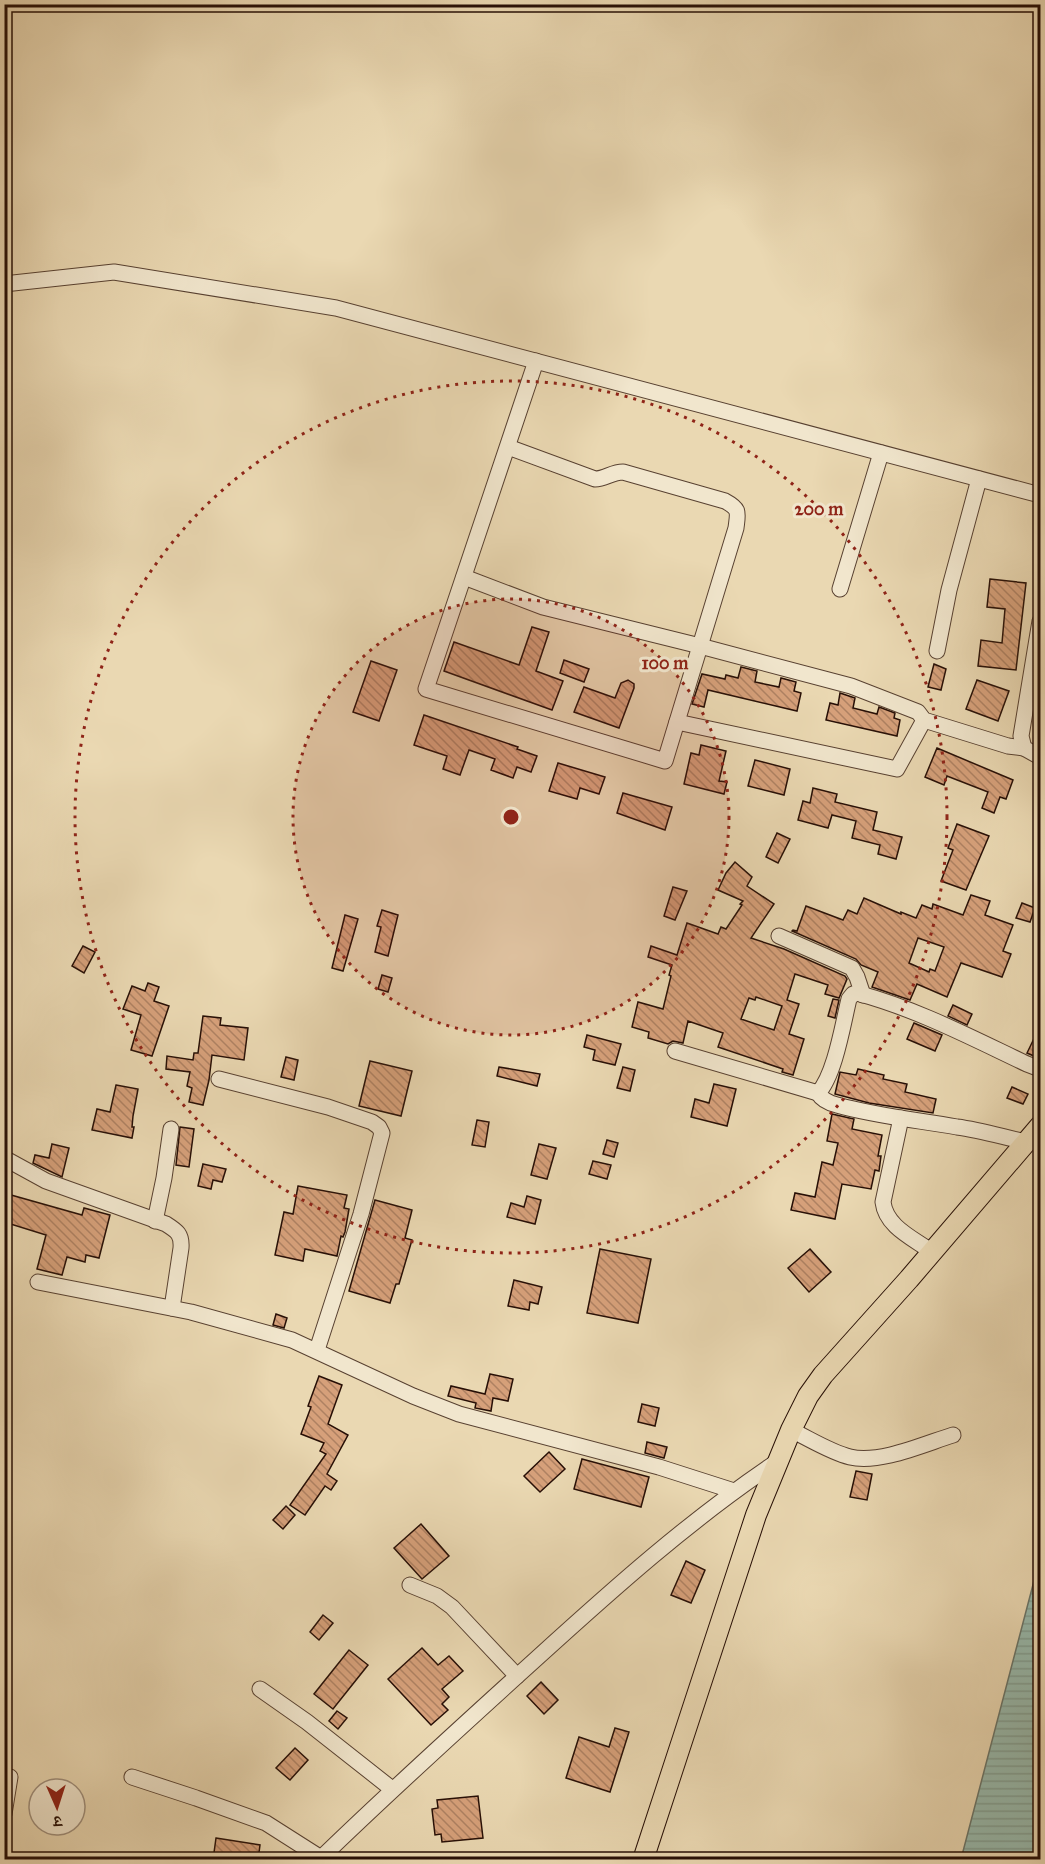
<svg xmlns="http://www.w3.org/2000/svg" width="1045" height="1864" font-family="'IM FELL Great Primer','Noto Serif Devanagari',serif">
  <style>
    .water { fill: url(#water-rules); stroke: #6b766a; stroke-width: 1.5 }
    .building { fill: url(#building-back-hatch); stroke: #270f06; stroke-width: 1.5; fill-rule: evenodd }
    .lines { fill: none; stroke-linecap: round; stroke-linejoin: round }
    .minor-casing { stroke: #584131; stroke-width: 17 }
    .major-casing { stroke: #270f06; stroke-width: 22 }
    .minor { stroke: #f1e6cd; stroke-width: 15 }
    .major { stroke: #ead8b2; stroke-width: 20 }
    .ring { fill: none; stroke: #8f2418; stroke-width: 3; stroke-dasharray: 3 6 }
    .centre { fill: #8f2418; stroke: #f1e6cd; stroke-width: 3 }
    .ring-label { font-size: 18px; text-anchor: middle; font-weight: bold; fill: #8f2418; stroke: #f1e6cd; stroke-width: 6; stroke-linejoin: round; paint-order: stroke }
  </style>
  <defs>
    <pattern id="water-rules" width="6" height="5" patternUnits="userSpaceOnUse" patternTransform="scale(1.5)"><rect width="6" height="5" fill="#98baad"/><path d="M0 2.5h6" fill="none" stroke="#839f93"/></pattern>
    <pattern id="building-back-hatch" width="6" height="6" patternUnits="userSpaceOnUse" patternTransform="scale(1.5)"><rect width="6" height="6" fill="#d6a07a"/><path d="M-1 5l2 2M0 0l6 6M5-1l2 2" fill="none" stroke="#ae8162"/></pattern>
  </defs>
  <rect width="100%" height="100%" fill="#ead8b2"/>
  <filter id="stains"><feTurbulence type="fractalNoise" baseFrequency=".00333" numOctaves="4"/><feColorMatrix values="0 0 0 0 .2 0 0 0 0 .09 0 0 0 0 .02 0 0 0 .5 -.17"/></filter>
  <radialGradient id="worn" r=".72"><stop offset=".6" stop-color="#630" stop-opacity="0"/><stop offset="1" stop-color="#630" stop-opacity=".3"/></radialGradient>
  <polygon class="water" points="1040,1558 1040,1859 961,1859"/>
  <g class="building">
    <polygon points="990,579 1026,583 1016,670 978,666 981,640 1002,643 1005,609 987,607"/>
    <polygon points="532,627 549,632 536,671 563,681 552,710 444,671 454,642 519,665"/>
    <polygon points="564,660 589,669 584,682 560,673"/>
    <polygon points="371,661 397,670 379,721 353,712"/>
    <polygon points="934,664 946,669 941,690 928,687"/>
    <polygon points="741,667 757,671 755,682 779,687 781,678 796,682 794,691 801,693 797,711 708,690 704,707 692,704 702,674 725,679 726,675 738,678"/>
    <polygon points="628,680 634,684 634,688 619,728 574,712 584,687 615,698 621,683"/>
    <polygon points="977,680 1009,691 998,721 966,709"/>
    <polygon points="840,693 855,698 853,708 877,714 879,707 895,713 894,718 900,720 897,736 826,720 830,703 838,705"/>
    <polygon points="424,715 518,747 517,749 537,756 531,772 517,767 513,778 491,770 495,759 469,750 460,775 443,769 447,756 414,745"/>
    <polygon points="701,745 726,751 719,781 727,782 724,794 684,784 691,753 699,755"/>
    <polygon points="937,748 1013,780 1006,799 1000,797 994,813 982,808 988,792 947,776 944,785 925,777"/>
    <polygon points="755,760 790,769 784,795 748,786"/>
    <polygon points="558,763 605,777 599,794 580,788 577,799 549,791"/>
    <polygon points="813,788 837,794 835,802 877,812 873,830 902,837 896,859 878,854 880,845 852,838 856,821 832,815 828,828 798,820 803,801 810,803"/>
    <polygon points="623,793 672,807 665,830 617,813"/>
    <polygon points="957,824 989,836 966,890 941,881 953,850 948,848"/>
    <polygon points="777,833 790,839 778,863 766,857"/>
    <path d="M735,862l17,15 -5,9 27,18 -23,34 33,11 61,27 2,3 -8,19 -14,-4 3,-9 -33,-11 -8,26 12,4 -10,30 15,5 -11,36 -11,-3 1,-3 -65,-22 5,-14 -35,-12 -5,22 -10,-2 -5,3 -20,-6 1,-6 -17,-5 6,-25 25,7 8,-33 -2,-1 3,-10 -24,-8 3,-11 26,9 10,-32 31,11 3,-7 5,2 16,-24 -2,-1 3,-3 -25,-11 8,-17zM756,997l26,9 -8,24 -33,-11 8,-21 6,2z"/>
    <polygon points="673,887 687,891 675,920 664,916"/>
    <path d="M971,895l19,6 -5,14 28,10 -10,26 8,3 -9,23 -41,-14 -14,34 -30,-13 -7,16 -38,-13 6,-15 -17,-7 -5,-6 -64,-28 1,-1 4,1 9,-25 37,14 5,-10 9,4 7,-16 37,16v-2l15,6 6,-13 10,4 1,-5 30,11zM918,938l26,9 -9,24 -5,-2 -1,3 -20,-9z"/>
    <polygon points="1022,903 1035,908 1030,922 1016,918"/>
    <polygon points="382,910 398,915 388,956 375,952 381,927 377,926"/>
    <polygon points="345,915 358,919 343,971 332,968"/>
    <polygon points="83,946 95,952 84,973 72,966"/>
    <polygon points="382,975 392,978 388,992 378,989"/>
    <polygon points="148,983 159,987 154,1001 169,1006 152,1056 131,1050 141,1015 123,1009 132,986 145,991"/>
    <polygon points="833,999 839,1000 835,1018 828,1016"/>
    <polygon points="953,1005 972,1014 967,1025 948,1016"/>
    <polygon points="203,1016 221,1018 220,1025 248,1028 244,1060 212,1055 209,1080 203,1105 189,1102 192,1088 187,1086 190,1072 166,1069 167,1056 193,1060 194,1053 198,1053"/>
    <polygon points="914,1023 942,1035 935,1051 907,1039"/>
    <polygon points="1041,1024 1041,1059 1027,1053"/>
    <polygon points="587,1035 621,1044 615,1065 593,1060 595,1050 584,1047"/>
    <polygon points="286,1057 298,1060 294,1080 281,1077"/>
    <polygon points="370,1061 412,1071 401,1116 359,1106"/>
    <polygon points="499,1067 540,1074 537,1086 497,1076"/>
    <polygon points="623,1067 635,1070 630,1091 617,1088"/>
    <polygon points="858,1069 884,1075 883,1079 907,1084 905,1092 936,1099 933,1113 869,1103 835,1094 840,1072 856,1075"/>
    <polygon points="714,1084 736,1089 727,1126 691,1117 695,1099 709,1103"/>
    <polygon points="116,1085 138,1089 133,1116 132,1127 134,1127 132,1138 92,1130 97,1109 110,1112"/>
    <polygon points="1012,1087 1028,1094 1023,1104 1007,1098"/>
    <polygon points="832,1114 854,1119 852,1129 882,1135 878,1156 881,1156 879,1171 875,1170 871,1189 842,1184 835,1219 791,1210 795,1193 815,1197 822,1162 833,1165 838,1143 827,1141"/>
    <polygon points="477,1120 489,1122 485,1147 472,1145"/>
    <polygon points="180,1127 194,1129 189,1167 176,1165"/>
    <polygon points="607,1140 618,1143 614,1157 603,1154"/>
    <polygon points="52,1144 69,1148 62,1177 33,1163 35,1155 49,1158"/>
    <polygon points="539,1144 556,1148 547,1179 531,1175"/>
    <polygon points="593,1161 611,1165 607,1179 589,1174"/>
    <polygon points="203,1164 226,1169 222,1182 213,1180 211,1189 198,1186"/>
    <polygon points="298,1186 347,1195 344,1208 349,1209 345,1232 343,1237 341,1236 337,1256 305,1249 303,1261 275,1255 284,1212 293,1214"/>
    <polygon points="4,1193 82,1215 84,1208 110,1215 99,1258 86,1255 85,1262 67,1257 62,1275 37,1269 46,1235 4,1222"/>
    <polygon points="527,1196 541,1200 535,1224 507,1217 511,1203 524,1207"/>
    <polygon points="375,1200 412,1210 405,1238 412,1240 399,1284 396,1284 390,1303 349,1291"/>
    <polygon points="600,1249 651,1259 638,1323 587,1313"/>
    <polygon points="810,1249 831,1272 809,1292 788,1268"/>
    <polygon points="514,1280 542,1287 538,1304 530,1302 529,1310 508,1306"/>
    <polygon points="276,1314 287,1318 284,1328 273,1325"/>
    <polygon points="490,1374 513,1379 508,1401 493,1398 491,1411 475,1408 476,1403 448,1396 451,1386 485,1394"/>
    <polygon points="319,1376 342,1385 328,1424 348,1435 327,1474 337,1481 331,1490 325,1486 305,1515 290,1505 326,1454 320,1451 324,1443 301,1434 311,1407 308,1406"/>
    <polygon points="642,1404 659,1408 655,1426 638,1422"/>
    <polygon points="647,1442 667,1447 664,1458 645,1453"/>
    <polygon points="549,1452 565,1469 540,1492 524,1476"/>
    <polygon points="582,1459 649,1477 641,1507 574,1489"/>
    <polygon points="856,1471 872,1474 867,1500 850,1497"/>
    <polygon points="286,1506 295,1515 283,1529 273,1520"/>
    <polygon points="421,1524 449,1556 422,1579 394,1548"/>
    <polygon points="686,1561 705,1570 691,1603 671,1595"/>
    <polygon points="323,1615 333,1623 319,1640 310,1632"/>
    <polygon points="422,1648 438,1665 449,1656 463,1671 442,1689 449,1697 442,1704 448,1710 431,1725 388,1679"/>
    <polygon points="349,1650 368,1665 333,1709 314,1694"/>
    <polygon points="541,1682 558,1700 544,1714 527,1696"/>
    <polygon points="337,1711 347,1718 338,1729 329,1721"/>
    <polygon points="615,1728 629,1732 610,1792 566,1778 579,1737 609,1747"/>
    <polygon points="295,1748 308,1760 290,1780 276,1768"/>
    <polygon points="478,1796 483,1838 442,1842 441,1834 435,1835 432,1809 438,1808 437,1800"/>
    <polygon points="216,1838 260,1845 258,1860 213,1860"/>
  </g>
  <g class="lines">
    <g class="minor-casing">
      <g id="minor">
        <polyline points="4,284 114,272 336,308 1040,495"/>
        <path d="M508,447l87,32c10,0 17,-7 28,-7l102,29c15,8 13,11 11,27l-71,233 -239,-72c37,-109 74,-218 110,-328"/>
        <polyline points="464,577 543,607 700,646 851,686 918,712 924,720 1008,746 1024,748"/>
        <polyline points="840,589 881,453"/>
        <polyline points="1040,621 1021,736 1024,748 1040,757"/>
        <polyline points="937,651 949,590 979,479"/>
        <polyline points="677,722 897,769 924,720"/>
        <polyline points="779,936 852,968 857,977 863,995"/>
        <path d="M675,1051l143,42c17,-18 25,-70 31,-94l4,-5 4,-1c60,16 115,45 170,71l13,5"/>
        <polyline points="219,1079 328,1107 372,1122 379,1127 382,1133 361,1214 317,1350"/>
        <path d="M818,1093c4,7 11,10 19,12 39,11 80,15 120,22 23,3 46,10 69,15"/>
        <path d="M901,1118l-18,84c3,25 30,36 49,50"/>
        <path d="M4,1158l42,23 120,43c11,7 16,10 15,24l-9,60"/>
        <polyline points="155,1221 164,1178 171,1129"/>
        <polyline points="38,1282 191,1312 292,1340 413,1396 459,1414 659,1467 734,1491"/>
        <path d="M791,1430c19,9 39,22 59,27 30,7 74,-13 103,-22"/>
        <polyline points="410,1585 437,1596 452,1607 517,1676"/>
        <polyline points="260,1689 307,1722 392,1789"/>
        <polyline points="132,1777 196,1798 266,1823 321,1858"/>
        <polyline points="4,1814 10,1777"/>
        <path d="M319,1860c71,-69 144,-135 217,-201 77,-70 155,-140 242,-198"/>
      </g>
    </g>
    <g class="major-casing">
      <polyline id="major" points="643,1860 756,1515 791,1430 808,1396 823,1375 909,1279 1040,1126"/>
    </g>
    <use href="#minor" class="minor"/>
    <use href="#major" class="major"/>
  </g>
  <circle cx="511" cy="817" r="218" fill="#8f2418" fill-opacity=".12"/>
  <g class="ring">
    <circle cx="511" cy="817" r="218"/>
    <circle cx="511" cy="817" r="436"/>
  </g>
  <circle cx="511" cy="817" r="9" class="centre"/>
  <g class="ring-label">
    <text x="819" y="515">200 m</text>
    <text x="665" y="669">100 m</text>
  </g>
  <rect width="1045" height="1864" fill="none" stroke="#ead8b2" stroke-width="24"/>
  <rect x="6" y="6" width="1033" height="1852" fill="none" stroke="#270f06" stroke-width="3"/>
  <rect x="12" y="12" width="1021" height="1840" fill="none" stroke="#270f06" stroke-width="1.5"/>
  <g transform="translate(57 1807) rotate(177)"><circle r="28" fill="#f1e6cd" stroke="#a0907d" stroke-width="1.5"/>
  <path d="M0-4.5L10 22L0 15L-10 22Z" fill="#8f2418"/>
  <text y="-9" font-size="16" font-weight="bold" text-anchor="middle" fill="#270f06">उ</text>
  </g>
  <rect width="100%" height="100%" filter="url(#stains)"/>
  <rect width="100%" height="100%" fill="url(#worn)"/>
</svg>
